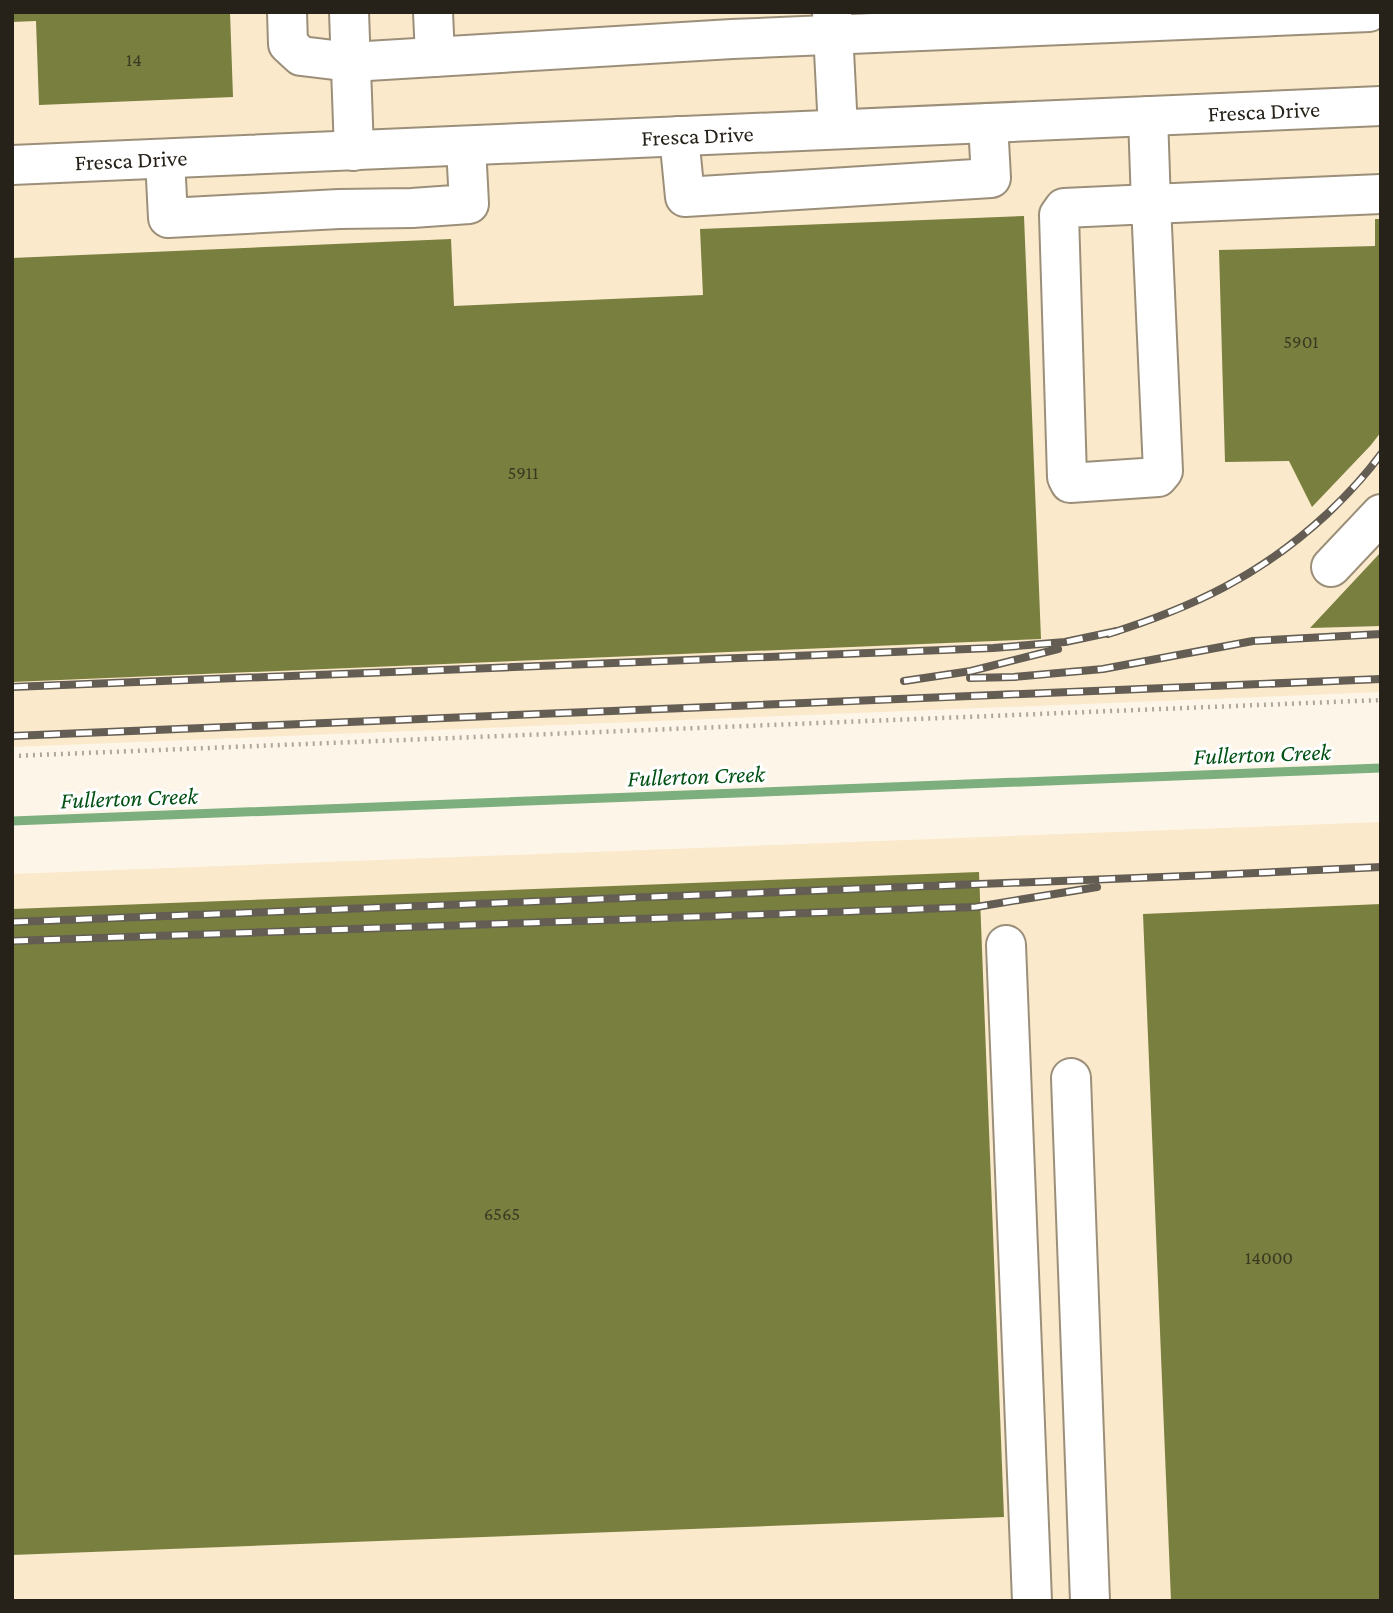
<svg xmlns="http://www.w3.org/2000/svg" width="1393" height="1613" font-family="'Crimson Pro',serif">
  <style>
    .built { fill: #fbe9cb }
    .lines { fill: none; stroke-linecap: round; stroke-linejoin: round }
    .stream { stroke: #7cae7e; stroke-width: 9 }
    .building { fill: #797f3f }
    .minor-casing { stroke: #9c8f7a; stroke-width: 42 }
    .path { stroke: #aea79b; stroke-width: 4.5; stroke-dasharray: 2 5; stroke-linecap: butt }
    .minor { stroke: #fff; stroke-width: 38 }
    .rail-casing { stroke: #635d53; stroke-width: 8 }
    .rail { stroke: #fff; stroke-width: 5; stroke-dasharray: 16; stroke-linecap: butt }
    .labels { text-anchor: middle; stroke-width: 6; stroke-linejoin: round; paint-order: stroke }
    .number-label { font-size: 19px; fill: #3c3922 }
    .street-label { font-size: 23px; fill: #272219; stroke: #fff }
    .water-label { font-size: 24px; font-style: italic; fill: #005113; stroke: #fff }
  </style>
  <rect width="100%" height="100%" fill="#fdf5e7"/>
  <g class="built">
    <polygon points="12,12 1381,12 1381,692 12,747"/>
    <polygon points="1381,822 1381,1601 12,1601 12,874"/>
  </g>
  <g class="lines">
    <polyline class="stream" points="12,821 1381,768"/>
  </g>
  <g class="building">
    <polygon points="12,12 230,12 233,97 39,105 36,21 12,22"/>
    <polygon points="1024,216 1041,639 12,682 12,258 451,239 454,306 703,295 700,229"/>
    <polygon points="1375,219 1381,219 1381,432 1371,445 1312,507 1289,461 1225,462 1219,250 1375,246"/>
    <polygon points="1381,552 1381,626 1310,628"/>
    <polygon points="979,872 1004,1517 12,1555 12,909"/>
    <polygon points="1381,904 1381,1601 1171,1601 1143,914"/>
  </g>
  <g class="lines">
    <g class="minor-casing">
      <g id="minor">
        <polyline points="287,12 288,44 301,56 351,62 732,39 1369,12"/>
        <polyline points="349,12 354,151"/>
        <polyline points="433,12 435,57"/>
        <polyline points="832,12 838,129"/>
        <polyline points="1148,116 1151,204 1381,194"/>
        <polyline points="679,136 685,197 991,178 988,123"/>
        <polyline points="165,159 168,218 339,209 412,208 469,204 466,146"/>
        <path id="s1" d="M12,165l1369,-59"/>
        <polygon points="1151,204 1163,471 1158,477 1070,483 1067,477 1059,215 1064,208"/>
        <polyline points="1331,567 1381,514"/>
        <polyline points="1006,945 1032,1601"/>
        <polyline points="1071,1078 1090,1601"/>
      </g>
    </g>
    <polyline class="path" points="12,756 1381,700"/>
    <use href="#minor" class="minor"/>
    <g class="rail-casing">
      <g id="rail">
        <path d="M1108,634c86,-27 153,-59 219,-120 19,-18 38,-38 54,-60"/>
        <polyline points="970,678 1014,677 1103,669 1253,641 1381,634"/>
        <polyline points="904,681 971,671 1058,649"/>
        <polyline points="12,687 993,648 1065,642 1117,631"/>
        <polyline points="12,736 1381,679"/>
        <polyline points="12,922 1212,875 1381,867"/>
        <polyline points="12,941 976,907 1097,887"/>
      </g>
    </g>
    <use href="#rail" class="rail"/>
  </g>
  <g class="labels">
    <g class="number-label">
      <text x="134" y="66">14</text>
      <text x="1301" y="348">5901</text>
      <text x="523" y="479">5911</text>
      <text x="502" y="1220">6565</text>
      <text x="1269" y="1264">14000</text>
    </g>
    <g class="street-label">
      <text dy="8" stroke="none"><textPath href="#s1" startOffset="1253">Fresca Drive</textPath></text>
      <text dy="8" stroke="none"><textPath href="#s1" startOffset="686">Fresca Drive</textPath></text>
      <text dy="8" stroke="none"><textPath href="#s1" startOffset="119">Fresca Drive</textPath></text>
    </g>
    <g class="water-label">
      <text transform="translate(1262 754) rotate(-2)" y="8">Fullerton Creek</text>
      <text transform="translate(696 776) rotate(-2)" y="8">Fullerton Creek</text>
      <text transform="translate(129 798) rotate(-2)" y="8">Fullerton Creek</text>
    </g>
  </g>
  <rect width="1393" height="1613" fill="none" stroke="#272219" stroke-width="28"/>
</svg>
